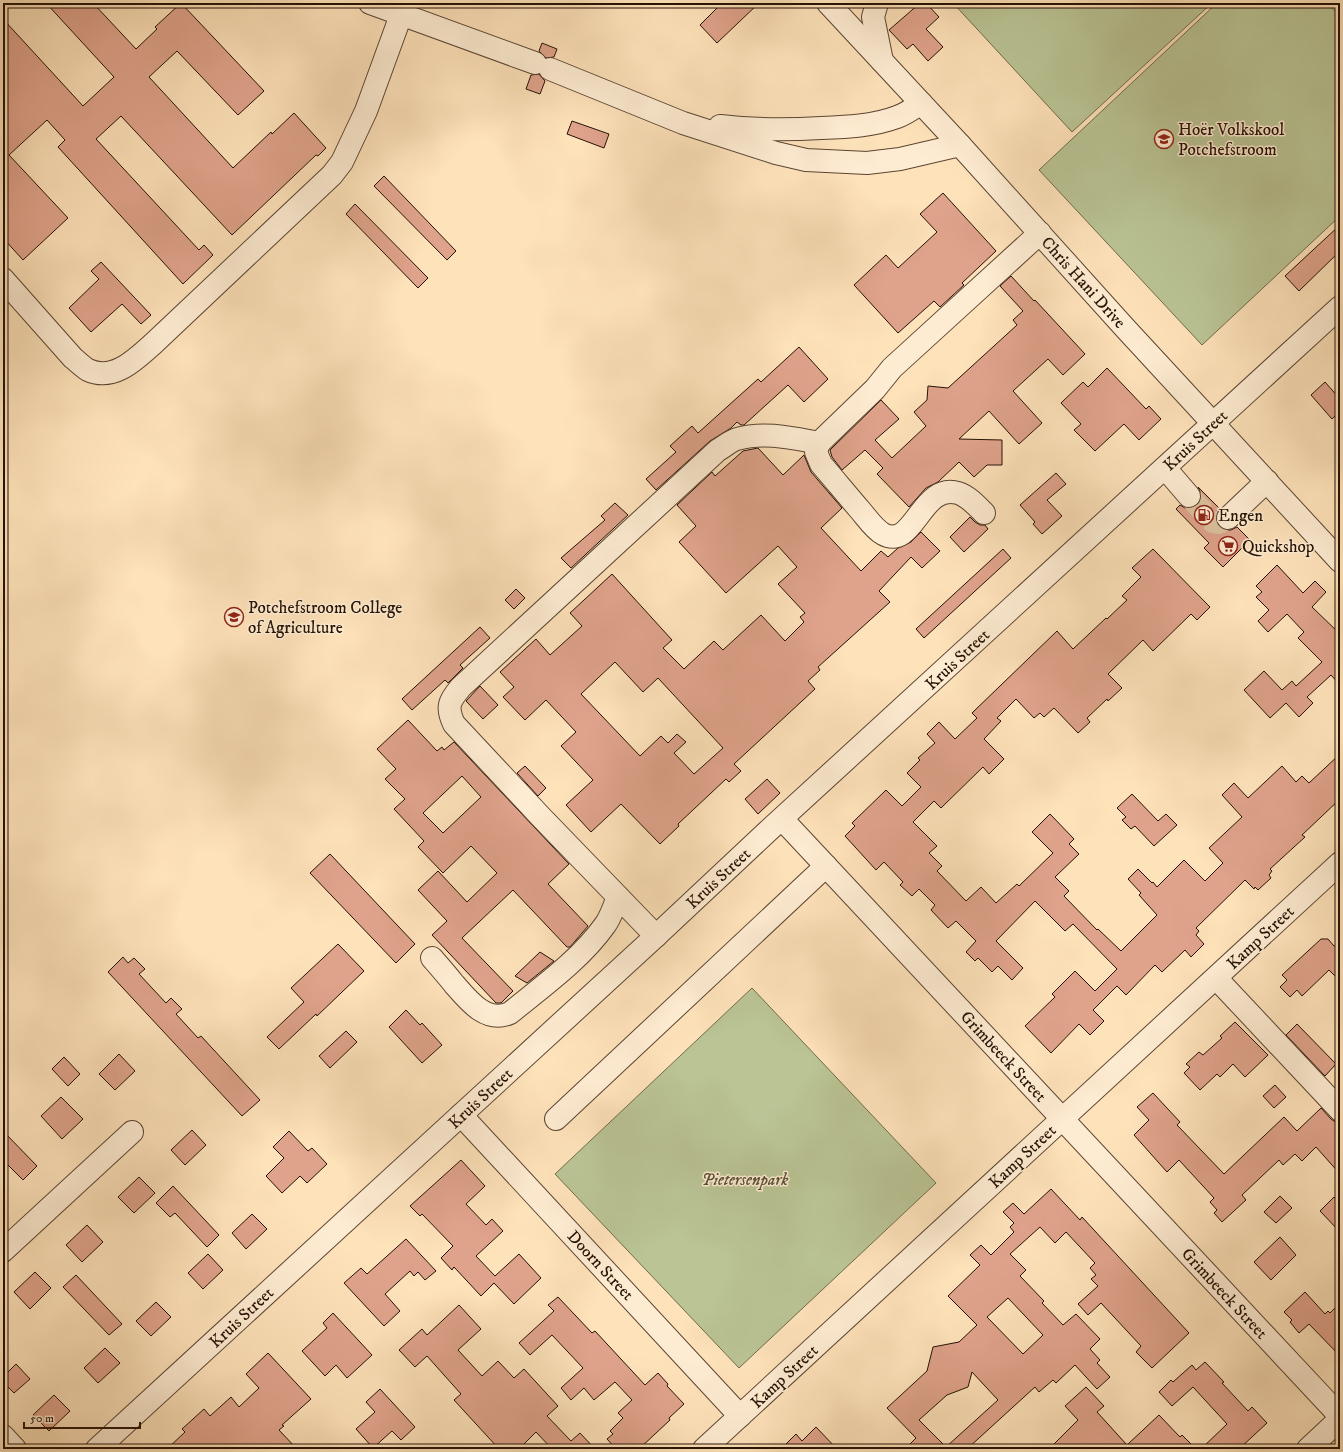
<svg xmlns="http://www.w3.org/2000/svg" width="1343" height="1452" font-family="'IM FELL DW Pica',serif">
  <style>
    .green { fill: #bac495; stroke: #706a4c }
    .building { fill: #dfa38b; stroke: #251104; fill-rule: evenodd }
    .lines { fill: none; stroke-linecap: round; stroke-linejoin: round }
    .minor-tunnel { stroke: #ddc39f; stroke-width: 22; stroke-dasharray: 22 11; stroke-linecap: butt }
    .minor-casing { stroke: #5b4532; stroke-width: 24 }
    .minor { stroke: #feecd2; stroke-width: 22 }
    .labels { text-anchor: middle; stroke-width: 3; stroke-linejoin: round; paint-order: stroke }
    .poi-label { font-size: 17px; fill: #251104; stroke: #feecd2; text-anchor: start }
    .street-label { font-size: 17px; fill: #251104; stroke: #feecd2 }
    .park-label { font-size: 17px; font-style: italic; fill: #595037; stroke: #feecd2 }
  </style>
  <rect width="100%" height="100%" fill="#fee2ba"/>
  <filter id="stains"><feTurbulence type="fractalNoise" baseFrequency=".005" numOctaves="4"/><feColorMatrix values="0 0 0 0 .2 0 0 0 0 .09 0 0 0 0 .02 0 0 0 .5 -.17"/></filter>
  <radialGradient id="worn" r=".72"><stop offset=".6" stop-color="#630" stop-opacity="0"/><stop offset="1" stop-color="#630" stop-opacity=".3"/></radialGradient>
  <g class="green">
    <polygon points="953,3 1212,3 1072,132"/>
    <polygon points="1217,3 1327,3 1340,16 1340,216 1202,345 1039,170"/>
    <polygon points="752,988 936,1183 739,1368 555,1174"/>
  </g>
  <g class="building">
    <polygon points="46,3 93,3 136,49 157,29 155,27 181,3 264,91 238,115 177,51 149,77 233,168 271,132 272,134 294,113 326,148 318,156 316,155 232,235 121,116 96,139 199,250 204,245 213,255 183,284 58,147 65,140 47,120 9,155 68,218 23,260 3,238 3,19 83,106 114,77"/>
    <polygon points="722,3 759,3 717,43 700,25"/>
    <polygon points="920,3 926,3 939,17 926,29 943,47 928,61 913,44 907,49 889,30"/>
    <polygon points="542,43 557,49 554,57 546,58 539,51"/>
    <polygon points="539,74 545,81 540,94 526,89 531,75"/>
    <polygon points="572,121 609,134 604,148 567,134"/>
    <polygon points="384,176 456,251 447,260 374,186"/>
    <polygon points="943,193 996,251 962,283 964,285 940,307 934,301 898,333 854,285 886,255 898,268 937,232 920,214"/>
    <polygon points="355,204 428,278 418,288 346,214"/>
    <polygon points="1340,225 1340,251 1299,291 1285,276"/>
    <polygon points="101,262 151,315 141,324 122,304 91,332 69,308 99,279 91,271"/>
    <polygon points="1011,276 1034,301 1035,300 1085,354 1063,375 1048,359 1013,391 1042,423 1019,444 989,411 959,439 1002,440 1002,465 987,465 974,477 959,462 938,482 926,488 909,507 877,474 883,468 865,450 842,470 832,457 830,450 881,400 899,419 875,440 892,458 926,426 914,412 927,400 928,386 948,388 1017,325 1013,320 1023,311 1000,286"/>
    <polygon points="799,347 828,379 804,402 788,385 744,425 741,425 737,422 731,428 710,441 656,490 646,479 676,452 670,446 692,426 698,433 758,379 761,382"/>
    <polygon points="1107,368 1146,409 1149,406 1161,419 1139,440 1124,424 1095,451 1074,430 1081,424 1061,403 1083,382 1088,387"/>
    <polygon points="1325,382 1340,399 1340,411 1332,419 1311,395"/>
    <path d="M758,448l25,27 21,-20 7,17 31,36 -21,20 40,43 20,-20 7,6 10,-9 13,-6 10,-10 19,19 -18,17 -11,-11 -32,34 11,11 -72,65 2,3 -12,11 7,8 -81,75 7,7 -12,11 -3,-3 -48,45 1,2 -19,18 -39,-40 -30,28 -25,-27 27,-25 -32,-34 15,-14 -30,-32 -21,20 -22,-23 11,-10 -14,-15 36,-33 14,16 32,-29 -12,-13 42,-39 60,66 -9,8 21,21 30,-28 9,9 38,-35 24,26 19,-19 -4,-5 5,-4 -27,-29 19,-17 -19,-21 -52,47 -47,-51 17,-16 -19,-21 35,-33 3,4 28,-25zM615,662l28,30 15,-14 65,70 -29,26 -20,-21 12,-11 -9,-8 -9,9 -7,-7 -21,20 -59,-62z"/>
    <polygon points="1056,473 1066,484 1047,500 1062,516 1042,534 1033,524 1035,522 1020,505"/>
    <polygon points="1198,487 1220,509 1216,514 1216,521 1219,527 1224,530 1231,530 1237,527 1250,540 1223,567 1204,548 1209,543 1176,509 1180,505 1185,508 1191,508 1197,505 1201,500 1201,494"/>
    <polygon points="615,503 628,515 571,568 561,558 605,520 601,516"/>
    <polygon points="970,517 975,522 980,525 985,525 988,529 964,552 950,537"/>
    <polygon points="1003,549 1011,558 924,638 916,629"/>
    <polygon points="1153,549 1210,607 1197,620 1191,614 1153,651 1143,640 1108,674 1122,688 1108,701 1107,699 1087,718 1090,722 1078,733 1054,708 1044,717 1040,713 1034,718 1016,699 997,718 1001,721 984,739 1004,759 989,774 983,767 941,808 934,801 913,822 937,846 929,853 942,866 937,871 966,901 981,887 996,903 1017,884 1019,886 1053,853 1032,832 1050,814 1074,839 1069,844 1079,854 1055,877 1069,891 1064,896 1097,930 1098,929 1121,951 1157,915 1139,895 1141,893 1128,879 1138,869 1152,883 1153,882 1157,887 1184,860 1205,881 1223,863 1209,848 1242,817 1222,795 1234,783 1248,798 1282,766 1296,782 1302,776 1309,783 1340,754 1340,799 1302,835 1305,837 1270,869 1272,871 1269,875 1271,878 1258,890 1255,887 1254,889 1245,880 1196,928 1199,931 1196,935 1204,944 1191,957 1185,950 1162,972 1155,965 1126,995 1117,986 1093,1010 1104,1021 1090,1035 1079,1024 1051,1053 1025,1026 1055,997 1052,994 1075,971 1095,991 1117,969 1073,924 1065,931 1035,901 996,941 1023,968 1012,980 998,966 992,972 978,958 975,961 966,952 976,941 956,921 948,928 931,910 935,905 919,889 912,896 900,885 903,882 884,862 876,870 845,836 855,826 852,823 886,790 902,806 921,787 907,773 920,760 918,758 935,743 927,734 939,722 955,739 977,718 972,713 1057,631 1073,649 1106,618 1107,619 1127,600 1122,596 1141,577 1132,568"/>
    <polygon points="1277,565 1303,593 1315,581 1326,592 1312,607 1340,634 1340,685 1331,675 1307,697 1313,703 1299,717 1286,703 1270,718 1244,690 1264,671 1282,690 1292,681 1296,686 1322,662 1298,638 1304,632 1287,614 1268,632 1258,621 1269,610 1256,597 1262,592 1256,586"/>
    <polygon points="516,589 525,598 514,609 505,600"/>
    <polygon points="480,627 490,638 460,665 463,668 448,683 445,680 412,710 402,699"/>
    <polygon points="480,686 498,705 483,719 466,701"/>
    <path d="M408,720l29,31 5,-4 2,3 10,-8 115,122 -21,20 40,42 -18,21h-3l-54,-57 -51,48 51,53 -12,12h-5l-64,-68 15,-14 -29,-31 20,-19 29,31 30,-29 -26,-27 -28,27 -25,-26 6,-6 -30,-32 11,-10 -20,-20 11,-10 -19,-20zM462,776l19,21 -38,36 -20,-20z"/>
    <polygon points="525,766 546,788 538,796 517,773"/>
    <polygon points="767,779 780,793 758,814 745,799"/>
    <polygon points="1132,794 1158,821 1166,814 1177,825 1154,846 1135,826 1131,829 1122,820 1126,817 1117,808"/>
    <polygon points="330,854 415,944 396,963 310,873"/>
    <polygon points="1321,939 1328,939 1334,946 1340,946 1340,981 1329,970 1302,996 1297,990 1290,997 1280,987 1287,980 1282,975"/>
    <polygon points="338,944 364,971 317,1016 316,1014 279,1049 267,1037 304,1002 291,988"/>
    <polygon points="540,952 554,961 527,983 515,976"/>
    <polygon points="123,957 128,963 134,958 145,969 139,974 166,1003 171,998 182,1009 176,1014 198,1038 201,1036 260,1100 242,1116 108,972"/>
    <polygon points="406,1010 420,1025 422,1023 442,1045 422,1063 389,1027"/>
    <polygon points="1235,1022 1268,1055 1245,1077 1233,1064 1220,1077 1217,1074 1200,1090 1184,1073 1190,1067 1186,1064 1199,1052 1203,1055 1222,1038 1220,1036"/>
    <polygon points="1297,1024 1336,1064 1325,1076 1286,1035"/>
    <polygon points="346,1031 357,1042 330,1068 319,1056"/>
    <polygon points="119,1054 135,1071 115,1090 99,1074"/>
    <polygon points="64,1057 80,1074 68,1086 52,1069"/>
    <polygon points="1275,1085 1286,1097 1274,1108 1263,1096"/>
    <polygon points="1153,1093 1180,1122 1177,1125 1224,1174 1284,1117 1297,1131 1321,1108 1331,1119 1340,1125 1340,1174 1316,1147 1302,1161 1295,1154 1283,1165 1279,1160 1242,1195 1246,1200 1222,1222 1214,1213 1217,1210 1210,1202 1214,1198 1179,1160 1167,1172 1134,1135 1149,1120 1137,1107"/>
    <polygon points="61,1097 83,1119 62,1139 41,1116"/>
    <polygon points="192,1130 206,1145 185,1165 171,1150"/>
    <polygon points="3,1131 37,1166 23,1180 3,1160"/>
    <polygon points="289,1131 308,1151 312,1148 327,1164 307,1183 300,1176 282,1193 266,1176 284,1158 273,1147"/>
    <polygon points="461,1160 485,1186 466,1204 486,1225 492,1219 503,1231 476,1256 495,1276 519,1254 541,1278 514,1304 494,1283 481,1296 454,1267 452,1270 441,1258 453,1246 422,1214 420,1216 410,1206"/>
    <polygon points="139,1177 155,1193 134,1213 118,1197"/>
    <polygon points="173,1186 219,1235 207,1247 175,1213 170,1217 156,1203"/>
    <path d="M1051,1189l29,31 2,-3 107,116 -37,35 -16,-16 5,-6 -40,-43 -13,12 -10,-11 20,-18 -7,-7 5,-4 -6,-7 5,-5 -29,-31 -11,11 -15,-16 -30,27 16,16 -6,6 24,25 -2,2 21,22 13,-11 24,25 -10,10 10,11 -3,3 13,14 -13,12 -22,-24 -19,18 -3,-3 -14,12 -4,-5 -68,62h-62l11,-11 -29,-30 40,-37 6,-24 26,-5 18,-17 -29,-29 32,-31 -10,-10 11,-10 10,10 23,-23 -4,-5 4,-4 -11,-11 10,-9 11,11zM1008,1298l35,37 -20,19 -36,-37zM972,1372l26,28 -52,47 -27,-27 28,-25 21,-8z"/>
    <polygon points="1280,1196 1292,1208 1276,1223 1264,1212"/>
    <polygon points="1334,1197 1340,1204 1340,1232 1320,1211"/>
    <polygon points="252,1214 267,1229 246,1249 232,1233"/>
    <polygon points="87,1225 103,1242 82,1262 66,1245"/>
    <polygon points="1280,1237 1296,1255 1271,1280 1254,1262"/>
    <polygon points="406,1239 436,1271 425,1280 418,1272 414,1276 410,1271 385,1294 400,1311 384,1326 344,1283 361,1268 367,1274"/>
    <polygon points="208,1254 223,1270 203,1289 188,1273"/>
    <polygon points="35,1272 51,1288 30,1309 14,1292"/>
    <polygon points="76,1275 122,1324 109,1335 63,1287"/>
    <polygon points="1305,1292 1325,1314 1328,1311 1330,1313 1340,1303 1340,1356 1309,1324 1299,1333 1290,1322 1292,1320 1284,1312"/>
    <polygon points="558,1297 592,1333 595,1331 645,1385 658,1373 668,1384 667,1386 684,1404 669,1418 670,1420 639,1449 616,1449 607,1439 613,1434 610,1431 623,1418 618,1413 632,1400 615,1382 594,1400 584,1388 571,1400 561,1388 583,1368 552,1335 530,1355 519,1343 554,1311 548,1305"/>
    <polygon points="156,1302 171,1317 151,1336 136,1321"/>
    <polygon points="459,1305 481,1329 458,1350 482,1376 498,1361 514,1378 524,1369 558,1406 547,1416 571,1441 580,1433 595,1449 552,1449 536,1432 519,1449 499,1449 454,1400 461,1394 427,1356 415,1367 399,1350 422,1329 427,1335"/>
    <polygon points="333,1313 372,1355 347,1378 336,1365 325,1376 302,1351 327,1328 323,1323"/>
    <polygon points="105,1348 120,1363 98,1383 84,1368"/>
    <polygon points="268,1353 311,1399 282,1425 284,1426 279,1430 297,1449 167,1449 185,1432 182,1429 204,1409 210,1416 231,1397 239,1407 259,1388 246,1374"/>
    <polygon points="1205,1362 1224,1382 1222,1383 1248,1411 1252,1407 1267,1423 1239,1449 1201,1449 1227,1424 1193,1387 1172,1406 1159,1392 1171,1380 1173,1382 1192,1365 1196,1370"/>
    <polygon points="16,1364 30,1379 14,1393 3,1382 3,1377"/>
    <polygon points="1086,1387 1104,1406 1097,1412 1127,1445 1159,1415 1180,1437 1182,1435 1196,1449 1049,1449 1078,1420 1065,1406"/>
    <polygon points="380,1389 415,1427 401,1440 392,1431 373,1448 356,1429 375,1412 366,1402"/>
    <polygon points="54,1395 70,1411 49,1431 33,1415"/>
    <polygon points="816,1427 837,1449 781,1449 796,1434 802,1441"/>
  </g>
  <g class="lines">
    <polyline class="minor-tunnel" points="1189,496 1213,522 1219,523 1228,518"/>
    <g class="minor-casing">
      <g id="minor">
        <polyline points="370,3 535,63"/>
        <polyline points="828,3 960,145 1125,328 1340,561"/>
        <polyline points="877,3 873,17 882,61"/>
        <polyline points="550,69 683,123 776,153 806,160 867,163 900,159 960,145"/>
        <path d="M720,126c34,4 67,4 101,2 26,-1 52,-2 76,-11 9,-3 17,-9 24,-14"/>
        <path d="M3,279l70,79c5,4 10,9 15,12 26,12 48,-11 67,-28l177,-167 10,-13 24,-51 35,-96"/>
        <path d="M819,443l-3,9 5,12c13,15 26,31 39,46 7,8 14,19 23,24 31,17 38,-52 75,-41 10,3 19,13 26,20"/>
        <polyline points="1165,468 1189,496"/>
        <polyline points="1228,518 1267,481"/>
        <polyline points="782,819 1340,1416"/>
        <path d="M656,936l-115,-119 -87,-93c-8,-17 -5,-23 7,-37l257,-237c6,-3 12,-9 19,-11 27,-8 55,-1 82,4l56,-54 17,-21 148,-135"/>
        <path d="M432,958c7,8 15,17 22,26 14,16 32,40 56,29 32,-26 71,-54 95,-88 6,-8 9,-19 13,-28"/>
        <polyline points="1216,978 1340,1110"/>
        <polyline points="461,1115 740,1416"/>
        <polyline points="556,1119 826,866"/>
        <polyline points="3,1251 132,1132"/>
        <polyline points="3,1436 15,1449"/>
        <polyline points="97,1449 656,936 768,831 1340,307"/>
        <polyline points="704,1449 1340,863"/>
        <polyline points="1308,1449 1340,1419"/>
      </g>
    </g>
    <use href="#minor" class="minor"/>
  </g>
  <defs>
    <g id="school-ring" transform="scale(1)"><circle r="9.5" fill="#feecd2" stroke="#8f2418" stroke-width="1.5"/><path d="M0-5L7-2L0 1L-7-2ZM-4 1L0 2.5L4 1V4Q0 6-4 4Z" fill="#8f2418"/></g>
    <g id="fuel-ring" transform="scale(1)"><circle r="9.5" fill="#feecd2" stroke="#8f2418" stroke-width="1.5"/><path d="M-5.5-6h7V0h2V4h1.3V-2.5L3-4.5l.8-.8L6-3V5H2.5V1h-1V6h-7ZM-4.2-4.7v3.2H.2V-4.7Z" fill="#8f2418"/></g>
    <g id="supermarket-ring" transform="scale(1)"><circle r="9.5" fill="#feecd2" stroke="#8f2418" stroke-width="1.5"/><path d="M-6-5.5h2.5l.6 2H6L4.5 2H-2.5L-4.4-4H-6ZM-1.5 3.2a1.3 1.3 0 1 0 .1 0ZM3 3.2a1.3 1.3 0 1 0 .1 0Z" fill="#8f2418"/></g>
    <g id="university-ring" transform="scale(1)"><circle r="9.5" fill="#feecd2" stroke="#8f2418" stroke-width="1.5"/><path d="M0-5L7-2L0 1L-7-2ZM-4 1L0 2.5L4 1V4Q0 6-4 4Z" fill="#8f2418"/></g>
  </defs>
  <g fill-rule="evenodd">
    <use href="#school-ring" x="1164" y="139"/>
    <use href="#fuel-ring" x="1204" y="515"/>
    <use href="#supermarket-ring" x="1228" y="546"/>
    <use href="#university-ring" x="234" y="617"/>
  </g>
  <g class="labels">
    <g class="poi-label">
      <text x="1178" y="135">Hoër Volkskool<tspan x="1178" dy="20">Potchefstroom</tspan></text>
      <text x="1218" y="521">Engen</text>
      <text x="1242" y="552">Quickshop</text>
      <text x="248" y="613">Potchefstroom College<tspan x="248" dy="20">of Agriculture</tspan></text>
    </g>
    <g class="street-label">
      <text transform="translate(1084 282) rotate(48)" y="6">Chris Hani Drive</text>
      <text transform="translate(1195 440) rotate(-43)" y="6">Kruis Street</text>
      <text transform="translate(957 659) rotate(-43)" y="6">Kruis Street</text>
      <text transform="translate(718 878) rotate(-43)" y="6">Kruis Street</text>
      <text transform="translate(1260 937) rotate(-43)" y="6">Kamp Street</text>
      <text transform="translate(1004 1056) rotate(47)" y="6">Grimbeeck Street</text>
      <text transform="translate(480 1098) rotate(-43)" y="6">Kruis Street</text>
      <text transform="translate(1022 1156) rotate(-43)" y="6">Kamp Street</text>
      <text transform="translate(601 1265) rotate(47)" y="6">Doorn Street</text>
      <text transform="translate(1225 1293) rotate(47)" y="6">Grimbeeck Street</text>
      <text transform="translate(241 1317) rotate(-43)" y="6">Kruis Street</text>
      <text transform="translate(784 1376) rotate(-43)" y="6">Kamp Street</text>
    </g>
    <g class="park-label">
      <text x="745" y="1185">Pietersenpark</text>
    </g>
  </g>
  <rect width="1343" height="1452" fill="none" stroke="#fee2ba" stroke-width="16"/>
  <rect x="4" y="4" width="1335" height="1444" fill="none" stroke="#251104" stroke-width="2"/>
  <rect x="8" y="8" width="1327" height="1436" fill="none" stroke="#251104"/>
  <path d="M24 1422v6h116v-6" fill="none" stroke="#251104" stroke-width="2"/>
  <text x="30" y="1422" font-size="12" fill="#251104" stroke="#feecd2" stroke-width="3" paint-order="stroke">50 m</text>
  <rect width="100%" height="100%" filter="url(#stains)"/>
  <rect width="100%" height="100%" fill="url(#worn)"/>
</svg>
